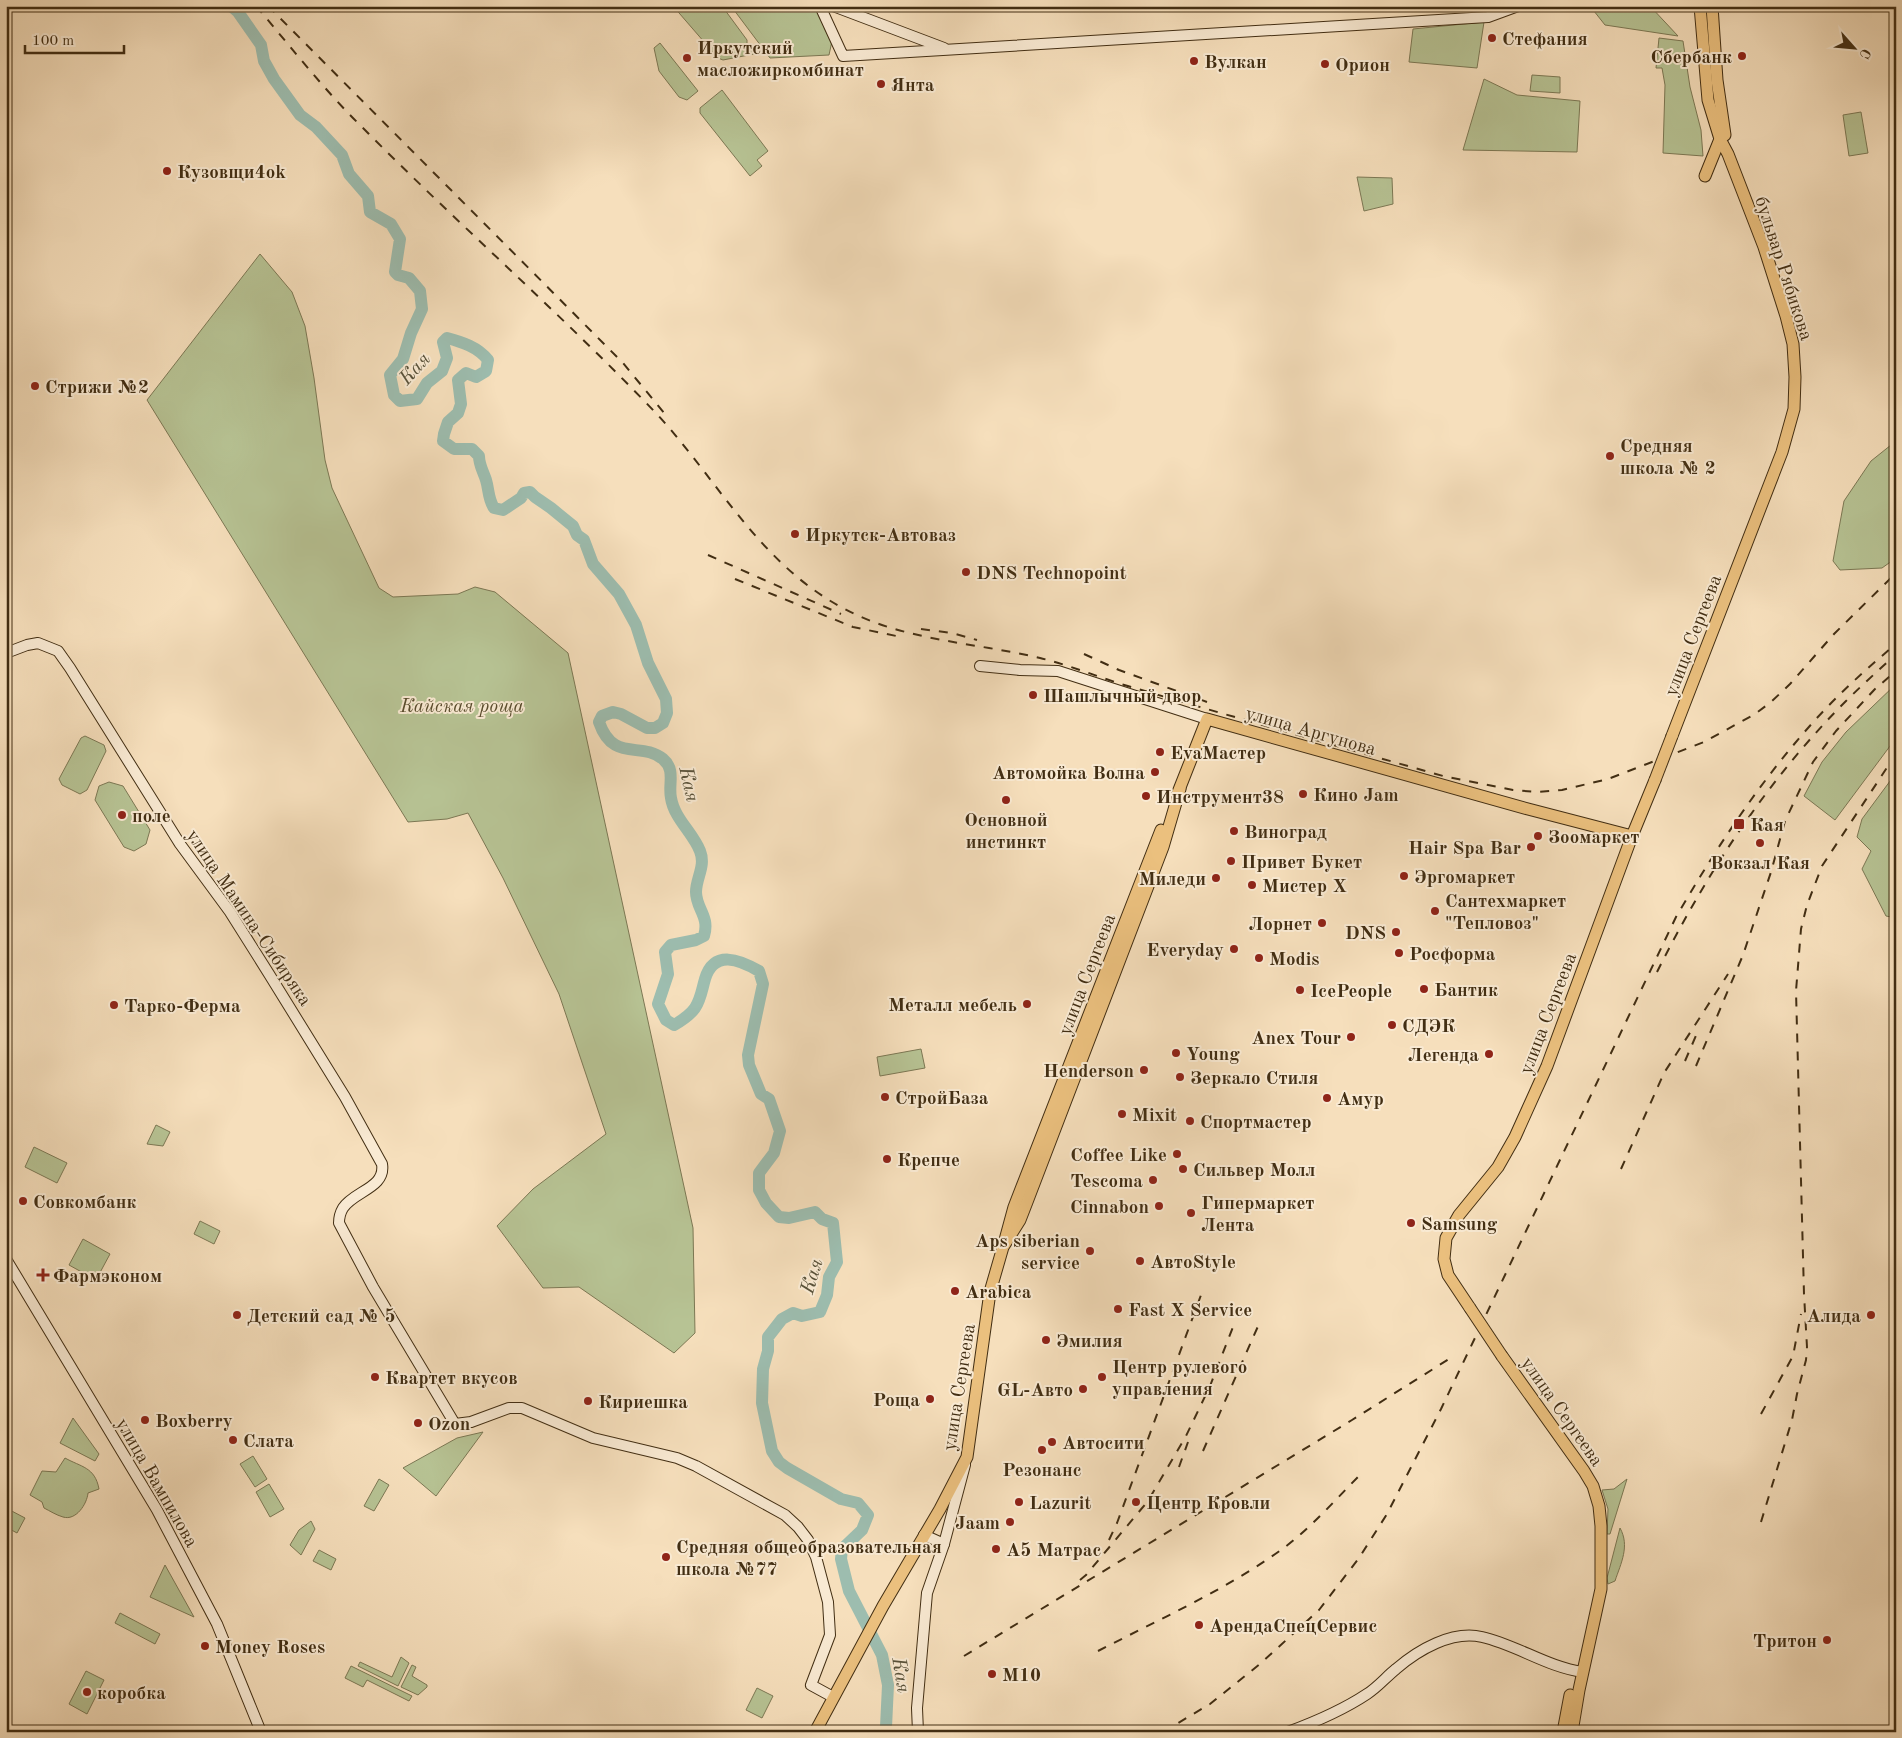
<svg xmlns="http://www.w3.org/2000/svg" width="1902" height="1738" font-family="'Old Standard TT',serif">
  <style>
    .green { fill: #b7c394; stroke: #7c7854 }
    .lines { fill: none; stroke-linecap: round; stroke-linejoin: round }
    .river { stroke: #9dbdaf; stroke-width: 12 }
    .secondary-casing { stroke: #422e13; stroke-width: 12 }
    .primary-casing { stroke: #422e13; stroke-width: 13 }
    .secondary { stroke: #f9ead3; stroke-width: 10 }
    .primary { stroke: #ebc07e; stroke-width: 11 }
    .rail { stroke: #422e13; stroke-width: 2; stroke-dasharray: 9 9; stroke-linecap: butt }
    .primary-bridge-casing { stroke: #422e13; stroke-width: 13; stroke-linecap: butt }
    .primary-bridge { stroke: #ebc07e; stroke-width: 11 }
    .poi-dot { fill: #8f2418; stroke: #f9ead3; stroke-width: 2 }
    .labels { text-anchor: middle; stroke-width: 4; stroke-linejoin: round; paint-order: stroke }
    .poi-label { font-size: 19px; font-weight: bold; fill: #422e13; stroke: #f9ead3; text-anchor: start }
    .street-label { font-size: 19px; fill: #422e13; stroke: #f9ead3 }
    .park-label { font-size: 19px; font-style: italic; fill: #594c2d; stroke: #f9ead3 }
    .water-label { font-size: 20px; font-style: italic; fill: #59523a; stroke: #f9ead3 }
  </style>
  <rect width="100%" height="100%" fill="#f6dfbc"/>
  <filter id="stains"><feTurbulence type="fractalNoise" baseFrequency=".004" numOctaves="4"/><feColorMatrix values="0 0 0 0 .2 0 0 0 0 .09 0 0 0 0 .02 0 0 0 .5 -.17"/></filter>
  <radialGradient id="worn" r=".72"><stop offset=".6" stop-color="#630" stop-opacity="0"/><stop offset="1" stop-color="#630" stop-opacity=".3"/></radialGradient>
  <g class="green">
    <polygon points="673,6 722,6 747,40 747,45 754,54 723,60 718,58"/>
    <polygon points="731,6 816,6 832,41 829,55 770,58"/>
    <polygon points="1590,6 1650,6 1678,36 1605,25"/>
    <polygon points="1484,22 1477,68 1409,62 1413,29"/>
    <polygon points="1659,38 1683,41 1690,87 1701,130 1703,156 1663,153 1665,85 1662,68 1656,68"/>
    <polygon points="660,43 698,91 687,100 679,97 659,71 654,48"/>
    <polygon points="1532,75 1560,77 1560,93 1530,91"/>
    <polygon points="1484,79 1517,95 1580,101 1577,152 1463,150"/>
    <polygon points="722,90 768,151 757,160 762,166 750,176 700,113 700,108"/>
    <polygon points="1861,112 1868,153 1849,156 1843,115"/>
    <polygon points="1357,177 1392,178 1393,204 1364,211"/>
    <polygon points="260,254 292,292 305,326 314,378 325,460 332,488 379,588 393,597 458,594 475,587 495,592 568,653 693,1228 695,1333 674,1353 579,1287 543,1288 497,1226 533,1189 606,1134 559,994 503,878 468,813 447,819 408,822 147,400"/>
    <polygon points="1896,441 1896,462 1891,482 1896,496 1896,558 1882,568 1840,570 1833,561 1844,501 1871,461"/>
    <polygon points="1896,684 1896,738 1835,820 1804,796 1822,762 1846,732"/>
    <polygon points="85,736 104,745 106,751 87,790 80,794 62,785 59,779 81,738"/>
    <polygon points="1896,773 1896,918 1886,916 1862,869 1871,851 1857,837 1862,819"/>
    <polygon points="109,782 123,786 150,830 146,844 134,851 124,847 95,800 99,786"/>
    <polygon points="921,1049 925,1068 880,1076 877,1057"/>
    <polygon points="156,1125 170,1132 163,1146 147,1144"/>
    <polygon points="34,1147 67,1163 57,1183 25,1167"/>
    <polygon points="200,1221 220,1231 214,1244 194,1234"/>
    <polygon points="83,1239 110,1254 96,1280 69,1265"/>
    <polygon points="73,1418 99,1454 95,1461 60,1443"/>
    <polygon points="483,1432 436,1496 403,1468 457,1438"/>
    <polygon points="253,1456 267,1479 255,1487 240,1464"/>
    <path d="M65,1458c16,9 30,9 34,31l-11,4c-1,11 -12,28 -25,24 -7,-2 -13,-6 -19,-9l-2,-6 -12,-7 12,-24 14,1z"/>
    <polygon points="379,1479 389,1485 374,1511 364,1506"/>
    <polygon points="1627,1479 1610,1534 1607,1534 1608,1509 1602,1490 1614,1489"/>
    <polygon points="269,1484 284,1509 270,1517 256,1492"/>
    <polygon points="6,1508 25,1518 17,1533 6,1527"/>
    <polygon points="311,1521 315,1529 301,1555 290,1545 299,1530"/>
    <path d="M1620,1528c10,18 1,35 -5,53l-7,3 -1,-6z"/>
    <polygon points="319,1550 336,1559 331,1570 313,1561"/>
    <polygon points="165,1565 194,1617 150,1597"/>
    <polygon points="120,1613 160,1634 155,1644 115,1623"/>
    <polygon points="401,1657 409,1663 398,1686 358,1666 360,1662 392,1677"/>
    <polygon points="412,1665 416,1667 412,1676 427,1685 427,1687 418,1695 401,1687"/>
    <polygon points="351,1666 412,1696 409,1701 367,1680 363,1687 345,1678"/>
    <polygon points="86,1671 104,1680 87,1714 69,1704"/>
    <polygon points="757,1688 773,1696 762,1718 746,1710"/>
  </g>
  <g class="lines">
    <path class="river" d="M231,6l7,6 23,33 3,16 10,18 26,36 16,12 26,28 7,19 19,22 2,16 21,12 9,15 -5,33 3,3 11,3 11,13 2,18 -11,24 -8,26 -13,16 4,20 6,6 17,-2 10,-16 15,-12 5,-13 -4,-16 4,-4c15,4 31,9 41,22l-2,11 -10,6 -10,-4 -8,7 3,24 -3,9 -10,9 -4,12 -1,7 11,8h18l7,7c0,9 4,15 7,24 3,10 2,19 8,28l9,2 18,-12 3,-5 6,-1 5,5 16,11 22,18 4,9 7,5 9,24 26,30 17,31 12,38 18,36 1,14 -4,10 -8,5h-8l-26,-14 -8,-2 -11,4 -3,6c14,41 42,19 64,37 13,11 5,25 8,39 3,20 22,35 29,53 6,15 -4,27 -4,41 0,17 14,24 8,44l-8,4 -25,5 -6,7 3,22 -10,30 8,16 8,5c7,-4 16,-10 21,-17 6,-9 7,-19 10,-29 9,-30 35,-19 54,-8l4,13 -15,71 1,10 12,29 8,5 11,32 -6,22 -15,20v17l7,13 13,14 10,1 26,-6 7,7 11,4 4,39 -8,15 -2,18 -7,17 -18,4 -9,-3 -11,6 -14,18v14l-5,18 -1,34 10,48 7,11 8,6 54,31 17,4 10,12 -6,15 -20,19 -1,10 8,32 33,64 6,30 -2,42 1,5"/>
    <g class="secondary-casing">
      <g id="secondary">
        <polyline points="820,6 843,56 1488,17 1518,6"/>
        <polyline points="833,6 944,48"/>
        <path d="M6,653l21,-8 11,-2 20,8 12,17 110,176 50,68 39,62 76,123 37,67c4,24 -28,27 -39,44 -3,5 -4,10 -4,15l34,64 82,137 16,-2 38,-14h13l71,30 84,20 19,8 89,49 13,12 10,13 8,17 12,45 2,33 -19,50 22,12"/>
        <polyline points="980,666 1020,670 1058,671 1207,719"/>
        <polyline points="6,1259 157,1510 217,1624 261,1732"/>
        <polyline points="924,1535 944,1544"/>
        <polyline points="918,1732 917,1708 927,1593 944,1544 965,1465"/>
        <path d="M1288,1732c27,-10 55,-22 79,-38 11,-7 19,-17 29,-25 22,-19 56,-39 86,-32 35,8 65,30 101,35"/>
      </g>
    </g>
    <g class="primary-casing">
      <g id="primary">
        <polyline points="1712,6 1717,80 1725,135"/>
        <polyline points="1705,176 1720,139"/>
        <polyline points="1672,736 1782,452 1794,409 1795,377 1793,344 1786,316 1764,247 1728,154 1720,139 1708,100 1700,6"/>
        <polyline points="1177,795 1207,719 1528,809 1632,836"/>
        <polyline points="1005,1240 1014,1207 1161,830"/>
        <polyline points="1470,1308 1448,1275 1444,1259 1446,1238 1459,1215 1498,1167 1515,1137 1547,1066 1632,836 1655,780"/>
        <polyline points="1502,1356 1584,1471 1593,1486 1599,1506 1601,1526 1601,1589 1579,1690 1572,1732"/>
        <polyline points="815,1732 883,1606 940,1509 967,1457 990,1292 1003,1247 1020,1220 1027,1202 1163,847 1180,789"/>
        <polyline points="1563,1732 1570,1695"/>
      </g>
    </g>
    <use href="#secondary" class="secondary"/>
    <use href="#primary" class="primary"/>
    <g class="rail">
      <path d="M256,6c35,41 68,84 107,122 95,96 197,185 291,283 62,66 104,151 187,196 61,34 132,35 199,51 33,8 65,22 98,31 102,30 203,58 305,87l70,14 24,2 25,-2 46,-11 96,-37 51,-28 16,-12 19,-18 44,-50 62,-61"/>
      <polyline points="268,6 623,363 665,414"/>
      <polyline points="708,555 841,614"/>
      <polyline points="735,579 853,627 901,637"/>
      <polyline points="921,629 952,633 977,640"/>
      <polyline points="1084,654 1119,670 1207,702"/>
      <path d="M1657,972c49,-98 111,-193 189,-271 16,-16 33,-31 50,-47"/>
      <polyline points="1685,1061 1698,1031"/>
      <polyline points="1696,1066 1743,955 1771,872 1785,821 1813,762 1836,731 1875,689 1896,671"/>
      <polyline points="1621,1169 1664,1073 1728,974"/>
      <polyline points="1761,1414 1793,1356 1801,1314"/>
      <polyline points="1203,1451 1259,1324"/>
      <polyline points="1179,1467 1188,1442"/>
      <polyline points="1761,1522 1792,1420 1797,1394 1806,1360 1807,1347 1804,1294 1796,991 1801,929 1807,905 1822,866 1896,754"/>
      <polyline points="1109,1540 1117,1523 1201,1295"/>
      <polyline points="1080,1580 1086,1575 1148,1501 1186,1436 1210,1386 1233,1327"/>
      <path d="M1098,1651c62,-32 127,-61 183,-101 29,-21 53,-49 78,-74"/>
      <polyline points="964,1656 1352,1420 1449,1359"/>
      <path d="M1163,1732l47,-28 50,-40 59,-54 40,-52 28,-44 54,-105 235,-492c39,-67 81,-131 132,-189 27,-31 57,-58 88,-84"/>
    </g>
    <g class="primary-bridge-casing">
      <g id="primary-bridge">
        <polyline points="1655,780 1672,736"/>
        <polyline points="1470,1308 1502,1356"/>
      </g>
    </g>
    <use href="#primary-bridge" class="primary-bridge"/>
  </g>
  <g class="poi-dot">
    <circle cx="1492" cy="38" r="5"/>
    <circle cx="1742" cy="56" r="5"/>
    <circle cx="687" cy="58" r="5"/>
    <circle cx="1194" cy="61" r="5"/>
    <circle cx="1325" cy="64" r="5"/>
    <circle cx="881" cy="84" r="5"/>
    <circle cx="167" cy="171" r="5"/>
    <circle cx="35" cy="386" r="5"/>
    <circle cx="1610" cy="456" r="5"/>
    <circle cx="795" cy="534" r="5"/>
    <circle cx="966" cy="572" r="5"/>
    <circle cx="1033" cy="695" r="5"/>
    <circle cx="1160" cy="752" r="5"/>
    <circle cx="1155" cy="772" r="5"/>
    <circle cx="1303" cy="794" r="5"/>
    <circle cx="1146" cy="796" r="5"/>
    <circle cx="1006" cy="800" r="5"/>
    <circle cx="122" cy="815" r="5"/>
    <rect x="1733" y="818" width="12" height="12" rx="2.5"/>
    <circle cx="1234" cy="831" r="5"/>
    <circle cx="1538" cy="836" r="5"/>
    <circle cx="1760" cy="843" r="5"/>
    <circle cx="1531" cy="847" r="5"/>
    <circle cx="1231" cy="861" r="5"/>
    <circle cx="1404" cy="876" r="5"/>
    <circle cx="1216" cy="878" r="5"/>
    <circle cx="1252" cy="885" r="5"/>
    <circle cx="1435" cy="911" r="5"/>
    <circle cx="1322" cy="923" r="5"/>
    <circle cx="1396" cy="932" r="5"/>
    <circle cx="1234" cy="949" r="5"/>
    <circle cx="1399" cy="953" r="5"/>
    <circle cx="1259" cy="958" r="5"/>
    <circle cx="1424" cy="989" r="5"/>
    <circle cx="1300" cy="990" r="5"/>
    <circle cx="1027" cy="1004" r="5"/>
    <circle cx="114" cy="1005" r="5"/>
    <circle cx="1392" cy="1025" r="5"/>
    <circle cx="1351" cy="1037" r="5"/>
    <circle cx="1176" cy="1053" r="5"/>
    <circle cx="1489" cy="1054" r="5"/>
    <circle cx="1144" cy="1070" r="5"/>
    <circle cx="1180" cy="1077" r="5"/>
    <circle cx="885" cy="1097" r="5"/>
    <circle cx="1327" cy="1098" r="5"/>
    <circle cx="1122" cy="1114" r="5"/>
    <circle cx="1190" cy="1121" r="5"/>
    <circle cx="1177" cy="1154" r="5"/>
    <circle cx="887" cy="1159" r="5"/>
    <circle cx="1183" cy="1169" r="5"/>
    <circle cx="1153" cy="1180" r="5"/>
    <circle cx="23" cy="1201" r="5"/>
    <circle cx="1159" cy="1206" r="5"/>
    <circle cx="1191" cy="1213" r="5"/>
    <circle cx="1411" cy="1223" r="5"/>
    <circle cx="1090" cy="1251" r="5"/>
    <circle cx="1140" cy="1261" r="5"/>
    <path d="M40.5 1267.5h5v5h5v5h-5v5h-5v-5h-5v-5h5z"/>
    <circle cx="955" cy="1291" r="5"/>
    <circle cx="1118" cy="1309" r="5"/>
    <circle cx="237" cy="1315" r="5"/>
    <circle cx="1871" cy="1315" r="5"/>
    <circle cx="1046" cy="1340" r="5"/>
    <circle cx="375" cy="1377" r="5"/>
    <circle cx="1102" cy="1377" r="5"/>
    <circle cx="1083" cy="1389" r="5"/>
    <circle cx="930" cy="1399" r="5"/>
    <circle cx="588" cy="1401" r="5"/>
    <circle cx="145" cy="1420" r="5"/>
    <circle cx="418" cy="1423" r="5"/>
    <circle cx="233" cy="1440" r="5"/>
    <circle cx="1052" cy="1442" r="5"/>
    <circle cx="1042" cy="1450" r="5"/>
    <circle cx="1019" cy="1502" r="5"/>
    <circle cx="1136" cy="1502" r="5"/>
    <circle cx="1010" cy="1522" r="5"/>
    <circle cx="996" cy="1549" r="5"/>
    <circle cx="666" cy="1557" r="5"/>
    <circle cx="1199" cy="1625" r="5"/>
    <circle cx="1827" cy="1640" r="5"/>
    <circle cx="205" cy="1646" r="5"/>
    <circle cx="992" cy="1674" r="5"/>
    <circle cx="87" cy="1692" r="5"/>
  </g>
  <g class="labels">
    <g class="poi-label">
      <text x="1502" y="45">Стефания</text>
      <text x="697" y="54">Иркутский<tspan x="697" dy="22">масложиркомбинат</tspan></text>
      <text x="1732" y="63" text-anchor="end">Сбербанк</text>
      <text x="1204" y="68">Вулкан</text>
      <text x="1335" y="71">Орион</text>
      <text x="891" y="91">Янта</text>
      <text x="177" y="178">Кузовщи4оk</text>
      <text x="45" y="393">Стрижи №2</text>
      <text x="1620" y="452">Средняя<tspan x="1620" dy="22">школа № 2</tspan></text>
      <text x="805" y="541">Иркутск-Автоваз</text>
      <text x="976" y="579">DNS Technopoint</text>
      <text x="1043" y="702">Шашлычный двор</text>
      <text x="1170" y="759">EvaМастер</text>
      <text x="1145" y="779" text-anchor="end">Автомойка Волна</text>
      <text x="1313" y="801">Кино Jam</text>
      <text x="1156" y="803">Инструмент38</text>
      <text x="132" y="822">поле</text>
      <text x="1006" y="826" text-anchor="middle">Основной<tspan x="1006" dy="22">инстинкт</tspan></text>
      <text x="1750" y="831">Кая</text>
      <text x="1244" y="838">Виноград</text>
      <text x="1548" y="843">Зоомаркет</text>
      <text x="1521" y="854" text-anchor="end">Hair Spa Bar</text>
      <text x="1241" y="868">Привет Букет</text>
      <text x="1760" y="869" text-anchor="middle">Вокзал Кая</text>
      <text x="1414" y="883">Эргомаркет</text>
      <text x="1206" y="885" text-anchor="end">Миледи</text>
      <text x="1262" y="892">Мистер Х</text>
      <text x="1445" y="907">Сантехмаркет<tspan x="1445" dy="22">"Тепловоз"</tspan></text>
      <text x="1312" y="930" text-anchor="end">Лорнет</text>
      <text x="1386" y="939" text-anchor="end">DNS</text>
      <text x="1224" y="956" text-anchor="end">Everyday</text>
      <text x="1409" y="960">Росформа</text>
      <text x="1269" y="965">Modis</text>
      <text x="1434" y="996">Бантик</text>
      <text x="1310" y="997">IcePeople</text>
      <text x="1017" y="1011" text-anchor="end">Металл мебель</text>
      <text x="124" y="1012">Тарко-Ферма</text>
      <text x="1402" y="1032">СДЭК</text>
      <text x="1341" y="1044" text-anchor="end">Anex Tour</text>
      <text x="1186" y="1060">Young</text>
      <text x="1479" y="1061" text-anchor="end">Легенда</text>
      <text x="1134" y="1077" text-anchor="end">Henderson</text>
      <text x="1190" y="1084">Зеркало Стиля</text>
      <text x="895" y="1104">СтройБаза</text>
      <text x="1337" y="1105">Амур</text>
      <text x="1132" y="1121">Mixit</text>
      <text x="1200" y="1128">Спортмастер</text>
      <text x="1167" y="1161" text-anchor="end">Coffee Like</text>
      <text x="897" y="1166">Крепче</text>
      <text x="1193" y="1176">Сильвер Молл</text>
      <text x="1143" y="1187" text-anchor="end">Tescoma</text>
      <text x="33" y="1208">Совкомбанк</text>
      <text x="1201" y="1209">Гипермаркет<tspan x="1201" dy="22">Лента</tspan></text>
      <text x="1149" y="1213" text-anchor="end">Cinnabon</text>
      <text x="1421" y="1230">Samsung</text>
      <text x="1080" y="1247" text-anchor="end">Aps siberian<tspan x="1080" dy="22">service</tspan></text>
      <text x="1150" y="1268">АвтоStyle</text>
      <text x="53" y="1282">Фармэконом</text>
      <text x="965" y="1298">Arabica</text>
      <text x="1128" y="1316">Fast X Service</text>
      <text x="247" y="1322">Детский сад № 5</text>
      <text x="1861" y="1322" text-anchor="end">Алида</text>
      <text x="1056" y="1347">Эмилия</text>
      <text x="1112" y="1373">Центр рулевого<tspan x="1112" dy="22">управления</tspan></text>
      <text x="385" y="1384">Квартет вкусов</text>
      <text x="1073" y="1396" text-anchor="end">GL-Авто</text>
      <text x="920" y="1406" text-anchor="end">Роща</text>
      <text x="598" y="1408">Кириешка</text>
      <text x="155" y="1427">Boxberry</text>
      <text x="428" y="1430">Ozon</text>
      <text x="243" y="1447">Слата</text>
      <text x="1062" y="1449">Автосити</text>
      <text x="1042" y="1476" text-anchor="middle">Резонанс</text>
      <text x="1029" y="1509">Lazurit</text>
      <text x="1146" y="1509">Центр Кровли</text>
      <text x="1000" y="1529" text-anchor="end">Jaam</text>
      <text x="676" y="1553">Средняя общеобразовательная<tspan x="676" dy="22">школа №77</tspan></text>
      <text x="1006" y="1556">А5 Матрас</text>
      <text x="1209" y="1632">АрендаСпецСервис</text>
      <text x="1817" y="1647" text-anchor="end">Тритон</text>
      <text x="215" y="1653">Money Roses</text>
      <text x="1002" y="1681">M10</text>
      <text x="97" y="1699">коробка</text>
    </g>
    <g class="street-label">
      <text transform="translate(1785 268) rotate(72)" y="7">бульвар Рябикова</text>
      <text transform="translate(1692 635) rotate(-69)" y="7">улица Сергеева</text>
      <text transform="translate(1311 730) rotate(16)" y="7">улица Аргунова</text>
      <text transform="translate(250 917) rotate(56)" y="7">улица Мамина-Сибиряка</text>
      <text transform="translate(1086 974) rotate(-69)" y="7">улица Сергеева</text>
      <text transform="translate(1547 1013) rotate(-69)" y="7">улица Сергеева</text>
      <text transform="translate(958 1387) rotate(-81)" y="7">улица Сергеева</text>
      <text transform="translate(1563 1411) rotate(55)" y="7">улица Сергеева</text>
      <text transform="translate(158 1482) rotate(60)" y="7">улица Вампилова</text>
    </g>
    <g class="park-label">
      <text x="462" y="712">Кайская роща</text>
    </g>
    <g class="water-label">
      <text transform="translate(414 368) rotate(-48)" y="7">Кая</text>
      <text transform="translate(690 784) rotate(77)" y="7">Кая</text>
      <text transform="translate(811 1276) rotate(-73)" y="7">Кая</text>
      <text transform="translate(902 1675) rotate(81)" y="7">Кая</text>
    </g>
  </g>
  <rect width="1902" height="1738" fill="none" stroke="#f6dfbc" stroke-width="25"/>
  <rect x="8" y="8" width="1887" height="1723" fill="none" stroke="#422e13" stroke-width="2.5"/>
  <rect x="12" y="12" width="1877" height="1713" fill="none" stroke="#422e13"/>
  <g transform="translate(1854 48) rotate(117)" stroke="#f9ead3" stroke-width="4" paint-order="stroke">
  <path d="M0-4L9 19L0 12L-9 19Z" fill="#422e13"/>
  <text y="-8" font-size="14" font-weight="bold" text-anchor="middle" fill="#422e13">С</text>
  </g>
  <path d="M25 45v8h99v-8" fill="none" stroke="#422e13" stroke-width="2.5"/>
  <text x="32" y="45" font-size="15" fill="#422e13" stroke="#f9ead3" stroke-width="4" paint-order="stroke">100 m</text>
  <rect width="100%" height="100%" filter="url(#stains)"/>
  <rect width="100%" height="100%" fill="url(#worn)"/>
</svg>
